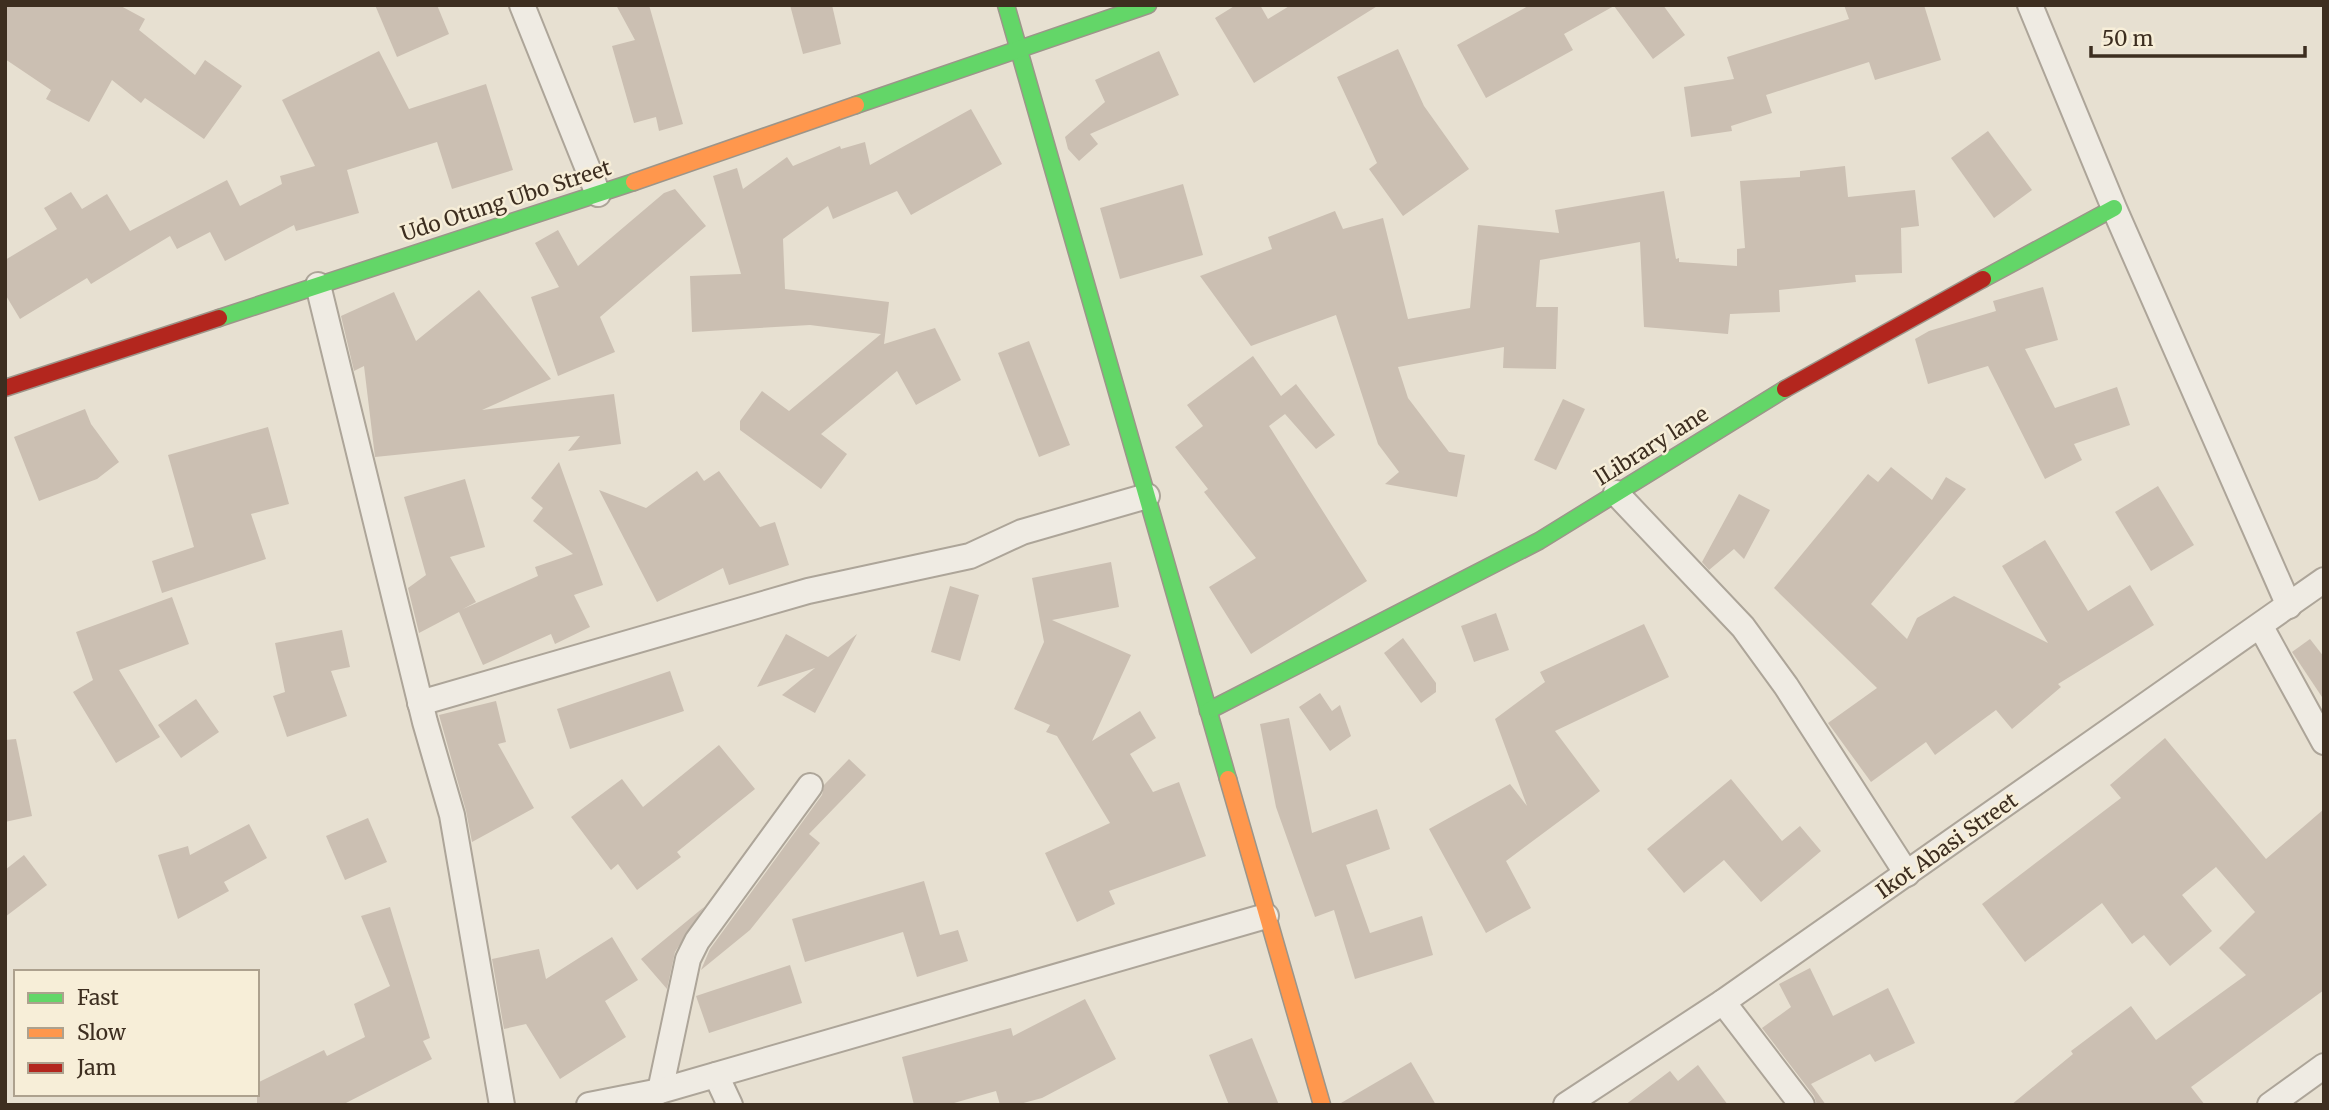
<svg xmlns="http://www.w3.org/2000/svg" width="2329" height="1110" font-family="Merriweather,serif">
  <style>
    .building { fill: #cbbfb2 }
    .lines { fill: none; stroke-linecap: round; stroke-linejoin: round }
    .street-casing { stroke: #ada599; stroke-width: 28 }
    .fast-casing { stroke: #9c958a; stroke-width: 19 }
    .slow-casing { stroke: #9c958a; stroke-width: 19 }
    .jam-casing { stroke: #9c958a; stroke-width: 19 }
    .street { stroke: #efebe3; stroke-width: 24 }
    .fast { stroke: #63d668; stroke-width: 16 }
    .slow { stroke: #ff974d; stroke-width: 16 }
    .jam { stroke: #b3261e; stroke-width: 16 }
    .labels { text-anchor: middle; stroke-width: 5; stroke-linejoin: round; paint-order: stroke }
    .street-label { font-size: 21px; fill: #3d2e20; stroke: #f7eed8 }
  </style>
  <rect width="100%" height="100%" fill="#e7e0d1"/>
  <g class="building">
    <polygon points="5,5 119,5 145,19 139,30 195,75 205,60 242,86 204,139 145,98 141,103 112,80 89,122 46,99 51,90 5,59"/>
    <polygon points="375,5 437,5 449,34 397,57"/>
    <polygon points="616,5 649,5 683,124 659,131 656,117 634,123 612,46 635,40"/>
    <polygon points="790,5 832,5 841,44 803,54"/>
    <polygon points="1236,5 1260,5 1268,19 1291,5 1379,5 1254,83 1215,18"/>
    <polygon points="1530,5 1663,5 1685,35 1653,59 1614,6 1564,34 1573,50 1486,98 1457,45"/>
    <polygon points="1844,5 1924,5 1941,60 1875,80 1869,62 1766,95 1772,113 1731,126 1732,131 1691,137 1684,87 1734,79 1727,57 1849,19"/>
    <polygon points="1398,49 1424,106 1469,169 1403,216 1369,169 1377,163 1337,77"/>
    <polygon points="379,51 409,109 486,84 513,170 452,189 437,142 347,170 359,213 296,231 294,225 225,261 210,232 177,249 170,236 91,284 87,278 20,319 5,294 5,260 57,229 44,208 71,192 82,209 107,194 130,231 227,180 240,206 282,184 280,176 315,166 282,100"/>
    <polygon points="1159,51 1179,95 1090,134 1098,144 1079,161 1068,149 1065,137 1105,102 1095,80"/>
    <polygon points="971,109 1002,164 911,215 897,191 833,219 828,206 783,239 785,289 889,302 884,344 935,328 961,380 916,405 897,371 821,434 847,454 821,489 740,430 740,421 762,391 789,411 881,334 810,325 692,332 690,276 741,274 713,176 737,168 743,189 787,157 793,166 840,146 841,149 865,142 870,165"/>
    <polygon points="1988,131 2032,190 1994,218 1951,158"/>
    <polygon points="1845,166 1848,197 1915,190 1919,226 1901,228 1902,273 1855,275 1856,282 1779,290 1780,312 1730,314 1728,334 1644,327 1640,242 1540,260 1536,307 1558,307 1556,369 1503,368 1504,347 1398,367 1408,398 1449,452 1465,455 1457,497 1385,484 1399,472 1378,444 1336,315 1251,346 1200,276 1272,249 1268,237 1335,211 1343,229 1383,218 1408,319 1470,308 1478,225 1559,233 1555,210 1664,191 1676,259 1679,258 1679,262 1737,266 1737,249 1745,248 1740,181 1800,177 1800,171"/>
    <polygon points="1183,184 1203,255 1120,279 1100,208"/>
    <polygon points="675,189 706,226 600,317 615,352 558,376 531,297 559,287 535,243 558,230 578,266 664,193"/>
    <polygon points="2043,287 2058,340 2025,349 2055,408 2117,387 2130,425 2074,444 2082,460 2045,479 1988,366 1928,384 1915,339 1929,331 1996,311 1993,301"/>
    <polygon points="479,290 551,379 482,410 614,394 621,444 568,451 580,436 375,457 364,366 354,371 341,316 394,292 416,341"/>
    <polygon points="1029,341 1070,445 1039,457 998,353"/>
    <polygon points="1253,356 1281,396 1296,384 1335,435 1316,449 1285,414 1269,426 1367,581 1251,654 1209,587 1256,558 1204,492 1208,489 1175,447 1203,426 1187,405"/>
    <polygon points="1563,399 1585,409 1556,470 1534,460"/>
    <polygon points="85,409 91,424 119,462 97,479 39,501 14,437"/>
    <polygon points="268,427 289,504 251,514 266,559 162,593 152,561 194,547 168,455"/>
    <polygon points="559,462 603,585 574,595 590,627 555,644 551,634 483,665 459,612 419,633 408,588 426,575 404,497 465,479 485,547 450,557 476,602 463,609 538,576 535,567 573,554 533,521 543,508 531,498"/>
    <polygon points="1891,467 1932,500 1946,477 1966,489 1871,604 1907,639 1917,618 1954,596 2048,643 2002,566 2045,540 2088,611 2130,585 2154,625 2058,684 2061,687 2012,729 1996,710 1935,755 1926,742 1871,782 1828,723 1877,688 1774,588 1868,474 1878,482"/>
    <polygon points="697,471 704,481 719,471 760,527 775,522 789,565 729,585 723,568 657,602 599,490 646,508"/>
    <polygon points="2158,486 2194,545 2151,571 2115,512"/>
    <polygon points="1739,494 1770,510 1744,559 1734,549 1709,570 1702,562"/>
    <polygon points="1111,562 1119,607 1052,620 1131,655 1092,741 1140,711 1156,738 1130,754 1153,792 1179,782 1206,856 1109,891 1115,904 1077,922 1045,853 1110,823 1057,736 1046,732 1050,725 1014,709 1044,642 1032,578"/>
    <polygon points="950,586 979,595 960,661 931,652"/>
    <polygon points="172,597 189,644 119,670 160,737 116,763 73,692 93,680 76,632"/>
    <polygon points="1496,613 1509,650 1474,662 1461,626"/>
    <polygon points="1644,624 1669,677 1555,731 1600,791 1506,861 1531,908 1486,933 1429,829 1510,784 1527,806 1495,719 1545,682 1540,672"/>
    <polygon points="342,630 350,667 331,671 347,716 287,737 273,696 285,692 275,643"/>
    <polygon points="786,634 828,657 857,634 815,713 782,695 815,668 757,687"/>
    <polygon points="1403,638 1436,683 1436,692 1421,703 1384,653"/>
    <polygon points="2310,639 2324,657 2324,700 2292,652"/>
    <polygon points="670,671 684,711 570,749 557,709"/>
    <polygon points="1320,693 1332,711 1340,705 1351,736 1330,751 1299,707"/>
    <polygon points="196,699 219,732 181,758 158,725"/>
    <polygon points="496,701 506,742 498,744 534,808 472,842 466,811 439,715"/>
    <polygon points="1289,718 1312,833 1377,809 1390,849 1346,865 1370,933 1422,916 1433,955 1355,979 1334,910 1315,917 1276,807 1260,724"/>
    <polygon points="2165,738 2266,859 2324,809 2324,990 2191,1087 2205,1105 2011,1105 2073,1054 2071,1051 2131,1006 2156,1040 2246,975 2219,948 2255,912 2216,867 2182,895 2212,931 2170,966 2144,935 2132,944 2102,903 2025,962 1982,904 2121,798 2110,785"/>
    <polygon points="16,739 32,816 5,822 5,740"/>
    <polygon points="719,745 755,789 677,852 681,857 637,890 618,864 611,870 571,817 622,779 643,807"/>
    <polygon points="849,759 866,775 809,834 820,843 750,930 701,970 710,949 822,795 824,785"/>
    <polygon points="1731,779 1782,841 1800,826 1821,851 1761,902 1724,860 1684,893 1647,849"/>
    <polygon points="368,818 387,862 345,880 326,836"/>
    <polygon points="249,824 267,858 224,882 229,891 178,919 158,855 188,846 190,855"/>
    <polygon points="24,855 47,885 5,917 5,870"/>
    <polygon points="924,881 940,935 958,930 968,961 917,977 903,932 805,962 792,919"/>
    <polygon points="390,907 430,1038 423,1041 432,1059 342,1105 257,1105 257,1083 324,1050 327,1056 365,1037 354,1004 390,986 361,916"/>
    <polygon points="704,907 675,952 667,989 641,959"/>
    <polygon points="612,937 638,980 605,1001 626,1037 560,1079 526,1024 504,1029 492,959 539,949 546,979"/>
    <polygon points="790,965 802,1003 709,1033 696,996"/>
    <polygon points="1810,968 1833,1016 1888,988 1915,1043 1875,1062 1870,1054 1811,1084 1826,1105 1817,1105 1814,1096 1762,1028 1791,1007 1779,984"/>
    <polygon points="1085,999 1116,1059 1042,1098 1016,1105 1000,1105 996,1091 947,1105 914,1105 902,1057 1011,1028 1013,1036"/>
    <polygon points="1252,1038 1279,1105 1229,1105 1209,1055"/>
    <polygon points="1411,1062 1436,1105 1342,1105 1341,1103"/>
    <polygon points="1698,1065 1728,1105 1625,1105 1670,1071 1678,1081"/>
  </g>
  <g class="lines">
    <g class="street-casing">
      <g id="street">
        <polyline points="522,5 598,194"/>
        <polyline points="2030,5 2114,208 2289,606"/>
        <polyline points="318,285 425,722 452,815 502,1105"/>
        <polyline points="1616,493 1743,627 1786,686 1907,874"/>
        <polyline points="2261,627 2324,742"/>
        <polyline points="420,703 808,591 970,556 1022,532 1147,496"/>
        <polyline points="1723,1002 1802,1105"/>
        <polyline points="716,1075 730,1105"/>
        <polyline points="660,1091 688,959 697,941 810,786"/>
        <polyline points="589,1105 660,1091 1266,916"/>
        <polyline points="1566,1105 1723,1002 2324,580"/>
        <polyline points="2270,1105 2324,1066"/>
      </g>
    </g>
    <g class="fast-casing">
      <g id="fast">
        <polyline points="1006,5 1228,779"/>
        <polyline points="856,105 1148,5"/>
        <polyline points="1983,279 2114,208"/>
        <polyline points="219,318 634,182"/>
        <polyline points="1208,711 1539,541 1785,389"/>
      </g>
    </g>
    <g class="slow-casing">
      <g id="slow">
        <polyline points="634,182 856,105"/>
        <polyline points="1228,779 1322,1105"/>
      </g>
    </g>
    <g class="jam-casing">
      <g id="jam">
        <polyline points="5,388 219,318"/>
        <polyline points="1785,389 1983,279"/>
      </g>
    </g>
    <use href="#street" class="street"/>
    <use href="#fast" class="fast"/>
    <use href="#slow" class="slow"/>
    <use href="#jam" class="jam"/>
  </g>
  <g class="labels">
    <g class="street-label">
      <text transform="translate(506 201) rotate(-18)" y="7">Udo Otung Ubo Street</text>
      <text transform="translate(1652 446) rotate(-32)" y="7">lLibrary lane</text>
      <text transform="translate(1947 846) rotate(-35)" y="7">Ikot Abasi Street</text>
    </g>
  </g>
  <rect width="2329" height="1110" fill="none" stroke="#3d2e20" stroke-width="14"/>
  <rect x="14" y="970" width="245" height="126" fill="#f7eed8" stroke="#ada18e" stroke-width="2"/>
  <rect x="28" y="993" width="35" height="10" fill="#63d668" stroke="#ada18e" stroke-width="2"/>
  <text x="77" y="1005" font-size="21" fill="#3d2e20">Fast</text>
  <rect x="28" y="1028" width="35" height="10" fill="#ff974d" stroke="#ada18e" stroke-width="2"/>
  <text x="77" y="1040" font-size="21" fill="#3d2e20">Slow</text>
  <rect x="28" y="1063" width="35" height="10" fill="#b3261e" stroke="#ada18e" stroke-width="2"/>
  <text x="77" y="1075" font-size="21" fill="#3d2e20">Jam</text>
  <path d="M2091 46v10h214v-10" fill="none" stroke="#3d2e20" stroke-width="3.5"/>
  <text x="2102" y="46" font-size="21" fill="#3d2e20" stroke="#f7eed8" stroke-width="5" paint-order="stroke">50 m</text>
</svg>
